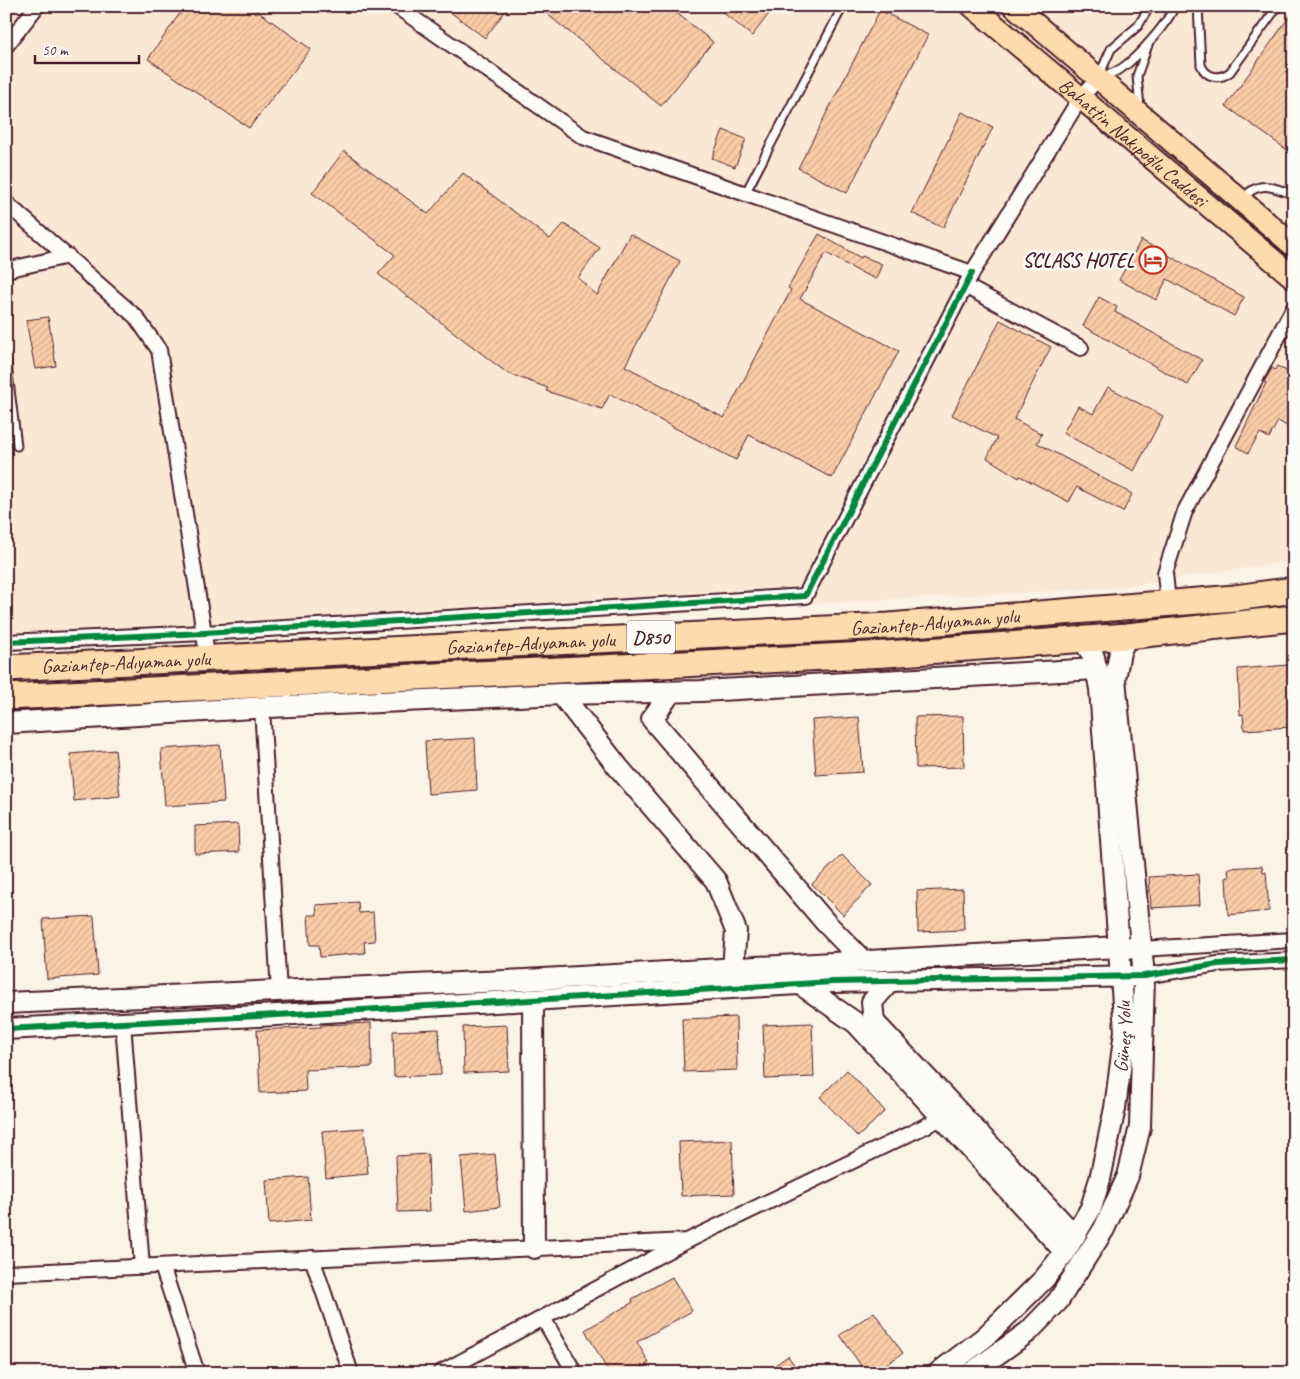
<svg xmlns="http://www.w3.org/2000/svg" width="1300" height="1379" font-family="Caveat,sans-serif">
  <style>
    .built { fill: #fbe8d4 }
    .building { fill: url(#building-hatch); stroke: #4a1f2b }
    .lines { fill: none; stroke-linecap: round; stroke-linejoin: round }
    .lane-casing { stroke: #4a1f2b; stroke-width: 11 }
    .street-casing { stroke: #4a1f2b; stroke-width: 18 }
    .secondary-casing { stroke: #4a1f2b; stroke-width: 24 }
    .primary-casing { stroke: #4a1f2b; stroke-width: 25 }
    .highway-casing { stroke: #4a1f2b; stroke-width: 29 }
    .lane { stroke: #fdfcf7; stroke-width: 7 }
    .street { stroke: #fdfcf7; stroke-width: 14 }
    .secondary { stroke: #fdfcf7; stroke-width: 20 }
    .primary { stroke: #fedbac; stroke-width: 21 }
    .highway { stroke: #fedbac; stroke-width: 25 }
    .cycleway-casing { stroke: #fdfcf7; stroke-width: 9 }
    .cycleway { stroke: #00873e; stroke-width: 6 }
    .labels { text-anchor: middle; stroke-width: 5; stroke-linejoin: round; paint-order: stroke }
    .shield { fill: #fdfcf7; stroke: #806168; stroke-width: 1 }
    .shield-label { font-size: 19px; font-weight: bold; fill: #4a1f2b }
    .street-label { font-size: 20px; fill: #4a1f2b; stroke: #fdfcf7 }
    .poi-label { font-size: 20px; font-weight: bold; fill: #4a1f2b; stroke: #fdfcf7; text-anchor: end }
  </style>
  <defs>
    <pattern id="building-hatch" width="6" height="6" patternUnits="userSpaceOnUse" patternTransform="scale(1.25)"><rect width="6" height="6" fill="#f9cda8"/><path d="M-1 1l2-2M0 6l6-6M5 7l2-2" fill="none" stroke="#d7b091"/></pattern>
  </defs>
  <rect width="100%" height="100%" fill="#fcf3e7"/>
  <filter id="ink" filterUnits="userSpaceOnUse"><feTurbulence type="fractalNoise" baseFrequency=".02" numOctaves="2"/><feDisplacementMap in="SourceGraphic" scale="10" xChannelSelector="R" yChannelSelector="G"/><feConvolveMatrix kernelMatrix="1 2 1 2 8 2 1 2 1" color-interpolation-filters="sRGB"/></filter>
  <g filter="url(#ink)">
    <polygon class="built" points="6,6 1294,6 1294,561 1113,588 6,645"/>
    <g class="building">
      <polygon points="185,6 250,6 311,49 249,128 148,59"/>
      <polygon points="442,6 509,6 485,38"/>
      <polygon points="537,6 668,6 713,42 661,106"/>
      <polygon points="715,6 775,6 752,36"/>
      <polygon points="880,10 928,35 847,193 798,168"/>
      <polygon points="1294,10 1294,155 1226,106"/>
      <polygon points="962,112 993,127 943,228 912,213"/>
      <polygon points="723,130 746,139 735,167 712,158"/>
      <polygon points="344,151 428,214 463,173 550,239 564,224 600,248 578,278 597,295 630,234 680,261 625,366 724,418 791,290 788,288 819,234 861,258 862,256 882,264 876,279 858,271 826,253 800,299 899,351 832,478 749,435 736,460 610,394 602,409 546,391 548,388 507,373 378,274 395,255 312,193"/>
      <polygon points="1141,240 1244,297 1234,316 1167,279 1156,300 1119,280"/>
      <polygon points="1099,297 1117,307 1115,312 1202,360 1188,385 1083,326"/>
      <polygon points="48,317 56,366 35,369 26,320"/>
      <polygon points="1000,320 1051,347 1014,419 1042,434 1037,443 1132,494 1123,512 1077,487 1069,502 1020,476 1019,478 987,458 997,438 952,415"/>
      <polygon points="1277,366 1294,375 1294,430 1278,421 1269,438 1260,433 1248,453 1236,446 1266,383 1264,382 1272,368 1275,370"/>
      <polygon points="1108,387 1163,416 1134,471 1063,433 1078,406 1093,414"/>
      <polygon points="1288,665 1289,681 1292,681 1294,713 1292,713 1292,727 1244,730 1243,714 1240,715 1238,669"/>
      <polygon points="963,716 964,767 916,768 915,717"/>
      <polygon points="859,717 863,772 816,775 812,720"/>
      <polygon points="475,738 477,790 428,794 425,741"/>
      <polygon points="220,745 224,802 165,806 161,749"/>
      <polygon points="115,750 120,796 74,801 70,754"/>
      <polygon points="238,824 239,852 195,854 195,826"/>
      <polygon points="842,855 872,885 843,915 812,884"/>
      <polygon points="1262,866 1263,872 1266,872 1269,911 1228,915 1226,878 1229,877 1228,868"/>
      <polygon points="1198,874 1200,905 1151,908 1149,877"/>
      <polygon points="963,889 964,930 918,932 917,891"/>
      <polygon points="358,902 359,913 373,912 375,941 364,942 365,953 320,957 319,945 310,945 308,915 317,915 316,905"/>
      <polygon points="94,916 98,975 47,979 43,919"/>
      <polygon points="736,1017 737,1070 684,1072 682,1019"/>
      <polygon points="371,1023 372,1067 305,1070 306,1091 260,1093 257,1030 321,1027 321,1025"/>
      <polygon points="812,1023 814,1077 765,1079 763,1025"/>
      <polygon points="507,1025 509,1071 464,1073 463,1027"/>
      <polygon points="439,1029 441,1075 394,1077 393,1031"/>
      <polygon points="847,1070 885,1111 858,1137 820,1097"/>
      <polygon points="364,1128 368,1174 326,1178 322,1131"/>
      <polygon points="732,1140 734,1194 681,1196 679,1142"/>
      <polygon points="428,1154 430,1211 398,1212 396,1156"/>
      <polygon points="495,1154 500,1207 466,1211 461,1157"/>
      <polygon points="308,1177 311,1220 269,1224 266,1180"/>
      <polygon points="672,1277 692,1311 637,1342 649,1363 633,1373 609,1373 585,1330 633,1302 632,1299"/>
      <polygon points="874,1312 903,1353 874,1373 866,1373 840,1335"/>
      <polygon points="788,1356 800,1373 764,1373"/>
    </g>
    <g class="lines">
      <g class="lane-casing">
        <g id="lane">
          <path d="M1198,6l3,59c5,13 19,15 29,7l48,-66"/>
          <polyline points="1099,76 1111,49 1138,26 1150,6"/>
          <path d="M1101,78c7,-3 15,-6 21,-10 16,-11 45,-44 53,-62"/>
          <polyline points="1140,107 1137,76 1148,45"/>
          <polyline points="745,194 843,6"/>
          <path d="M1243,199c15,-20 31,-12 51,-4"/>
          <polyline points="6,357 17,446"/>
        </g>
      </g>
      <g class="street-casing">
        <g id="street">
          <polyline points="396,6 583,137 972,273 1081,97 1098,79"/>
          <polyline points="6,46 37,6"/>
          <polyline points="6,203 136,317 159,350 204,633 207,658"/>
          <polyline points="6,270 68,256"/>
          <polyline points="965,286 1081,348"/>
          <polyline points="1168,603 1165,573 1185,511 1294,307"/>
          <polyline points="6,642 204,633 805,596 972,273"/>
          <polyline points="262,707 279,992"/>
          <polyline points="1141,949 1294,940"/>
          <polyline points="1144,976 1218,964 1294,960"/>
          <polyline points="123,1023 142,1267"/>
          <polyline points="312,1258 351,1373"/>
          <polyline points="162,1266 197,1373"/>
          <polyline points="6,1273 687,1241 942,1118"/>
          <polyline points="543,1318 575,1373"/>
          <polyline points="440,1373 684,1242"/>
        </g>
      </g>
      <g class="secondary-casing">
        <g id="secondary">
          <polyline points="671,692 652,719 826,923 863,961"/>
          <polyline points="561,694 618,767 716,881 736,931 733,968"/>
          <polyline points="6,723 268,707 561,694 701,691 1097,669"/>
          <polyline points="890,981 872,1002 874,1022 1075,1236"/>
          <polyline points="800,984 856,1023 1065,1252"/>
          <polyline points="533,1000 534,1248"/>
          <polyline points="6,1003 525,980 1119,947 1141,949"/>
          <polyline points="6,1029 277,1015 833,982 1144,976"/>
          <path id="s1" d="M938,1373l47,-36 59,-58 21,-27 26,-44 9,-29 15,-71 10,-77 -25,-342 -6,-32 -11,-17"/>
          <polyline points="971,1373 1028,1332 1058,1301 1104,1229 1128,1176 1140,1127 1144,976 1115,679 1120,652 1127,636"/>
        </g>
      </g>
      <g class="primary-casing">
        <g id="primary">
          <path id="s2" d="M972,6l322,272"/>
          <polyline points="1014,6 1294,246"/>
        </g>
      </g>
      <g class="highway-casing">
        <g id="highway">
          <path id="s3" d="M6,668l883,-42 346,-28 59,-8"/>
          <polyline points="6,697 887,654 1127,636 1294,618"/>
        </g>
      </g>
      <use href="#lane" class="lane"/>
      <use href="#street" class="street"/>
      <use href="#secondary" class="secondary"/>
      <use href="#primary" class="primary"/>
      <use href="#highway" class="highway"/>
      <g class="cycleway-casing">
        <g id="cycleway">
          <polyline points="6,642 204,633 805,596 972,273"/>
          <polyline points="6,1029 277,1015 833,982 1144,976 1218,964 1294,960"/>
        </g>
      </g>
      <use href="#cycleway" class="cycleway"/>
    </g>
  </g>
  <defs>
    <g id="hotel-ring" transform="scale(1.4375)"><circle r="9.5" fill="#fdfcf7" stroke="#c8321e" stroke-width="1.5"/><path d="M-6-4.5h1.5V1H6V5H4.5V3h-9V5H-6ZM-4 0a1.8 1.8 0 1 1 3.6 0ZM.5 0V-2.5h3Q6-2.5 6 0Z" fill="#c8321e"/></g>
  </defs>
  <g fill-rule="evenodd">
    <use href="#hotel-ring" x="1153" y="260"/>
  </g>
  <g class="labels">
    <rect class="shield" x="627" y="620.5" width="48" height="33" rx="4"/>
    <g class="shield-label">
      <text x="651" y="644">D850</text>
    </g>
    <g class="street-label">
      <text dy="7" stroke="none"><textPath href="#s2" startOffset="211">Bahattin Nakıpoğlu Caddesi</textPath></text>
      <text dy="7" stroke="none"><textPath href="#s3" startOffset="930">Gaziantep-Adıyaman yolu</textPath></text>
      <text dy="7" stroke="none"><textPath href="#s3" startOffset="525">Gaziantep-Adıyaman yolu</textPath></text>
      <text dy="7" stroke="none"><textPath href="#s3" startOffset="120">Gaziantep-Adıyaman yolu</textPath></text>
      <text dy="7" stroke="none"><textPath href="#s1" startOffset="402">Güneş Yolu</textPath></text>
    </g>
    <g class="poi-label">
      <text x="1134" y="267">SCLASS HOTEL</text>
    </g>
  </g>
  <rect width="1300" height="1379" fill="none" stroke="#fdfcf7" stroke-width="25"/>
  <rect x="12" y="12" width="1275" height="1354" fill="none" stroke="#4a1f2b" stroke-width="2" filter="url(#ink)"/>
  <path d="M35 55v8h104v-8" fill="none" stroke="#4a1f2b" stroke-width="2.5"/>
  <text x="42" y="55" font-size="15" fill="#4a1f2b" stroke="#fdfcf7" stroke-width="4" paint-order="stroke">50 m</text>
</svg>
